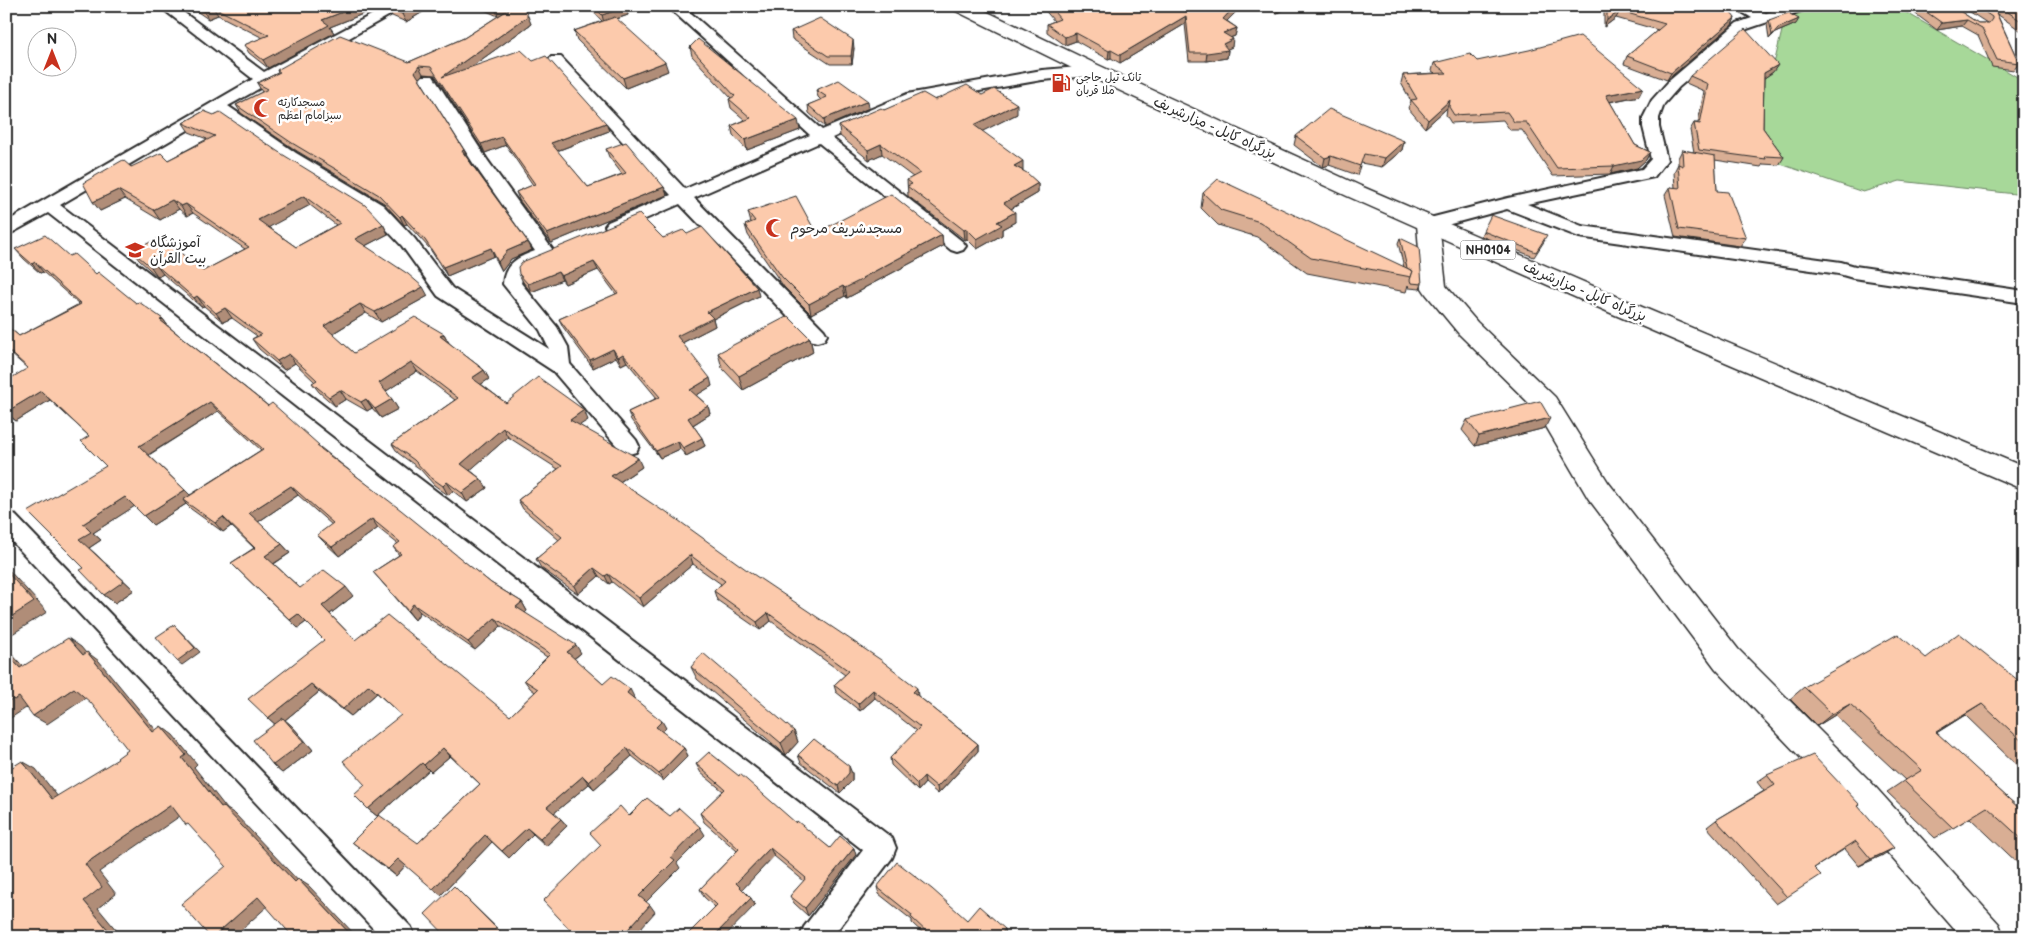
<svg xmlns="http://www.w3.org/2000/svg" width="2030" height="943" font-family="'Balsamiq Sans','Playpen Sans Arabic',sans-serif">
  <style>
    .green { fill: #a7d899; stroke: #698262 }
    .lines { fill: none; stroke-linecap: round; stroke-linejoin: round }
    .street-casing { stroke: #2b2b2b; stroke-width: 4 }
    .secondary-casing { stroke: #2b2b2b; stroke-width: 3 }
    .highway-casing { stroke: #2b2b2b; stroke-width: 3 }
    .street { fill: #fff; fill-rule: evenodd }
    .secondary { fill: #fff; fill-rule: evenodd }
    .highway { fill: #fff; fill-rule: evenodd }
    .wall { fill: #d9ae94; stroke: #2b2b2b; fill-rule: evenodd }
    .shaded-wall { fill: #b08d78; stroke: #2b2b2b }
    .building { fill: #fccaac; stroke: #2b2b2b; fill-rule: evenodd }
    .labels { text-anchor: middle; stroke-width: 5; stroke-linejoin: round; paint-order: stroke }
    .far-poi-label { font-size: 11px; fill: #2b2b2b; stroke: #fff; text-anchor: start }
    .shield { fill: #fff; stroke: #6b6b6b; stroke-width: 1 }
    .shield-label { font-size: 12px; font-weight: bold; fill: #2b2b2b }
    .street-label { font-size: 14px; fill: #2b2b2b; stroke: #fff }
    .poi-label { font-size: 14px; fill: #2b2b2b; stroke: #fff; text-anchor: start }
  </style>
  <rect width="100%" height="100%" fill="#fff"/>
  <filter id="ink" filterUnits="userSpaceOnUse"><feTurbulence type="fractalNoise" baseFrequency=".02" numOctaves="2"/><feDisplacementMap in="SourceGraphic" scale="10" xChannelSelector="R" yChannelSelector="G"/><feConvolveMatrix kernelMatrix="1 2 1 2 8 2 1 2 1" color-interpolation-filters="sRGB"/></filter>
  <g filter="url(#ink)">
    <polygon class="green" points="1807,6 1895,6 2019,78 2024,85 2024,195 1900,181 1863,192 1763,158 1745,81 1775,60 1784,22"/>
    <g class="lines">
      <g class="street-casing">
        <g id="street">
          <path d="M159,6h16l89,66 124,-66h18l-178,100 68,47 87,52 31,33 38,50 97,61 -9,-19 -37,-46c1,-20 15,-27 32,-33l-62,-88 -53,-84 3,-3h10l55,85 67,92 -3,4 -28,14 -3,12 36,44 11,20 2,17 66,76 3,6 -3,6 -7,2 -7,-2 -69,-81 -115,-75 -36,-50 -31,-33 -87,-54 -67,-46 -157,92 832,633 4,10 -4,10 -60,79h-32l4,-10 59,-77 -815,-637 -42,23v-14l247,-143z"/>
          <polygon points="667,6 683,6 822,130 907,94 1042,70 1091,66 1096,68 1099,71 1096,74 1091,76 1042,80 911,103 832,138 963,242 966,246 963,250 957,252 951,250 819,143 694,198 824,330 827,335 824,340 817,342 810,340 680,204 620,230 614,232 608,230 605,226 608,222 671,195 551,63 549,60 551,57 561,57 685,189 810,135"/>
          <polygon points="1732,6 1751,6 1766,13 1787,6 1809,6 1807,9 1747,29 1679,87 1664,104 1659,118 1659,127 1667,160 1654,177 1527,204 1582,226 1841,262 1855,266 2024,291 2024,303 1853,278 1839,274 1579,237 1507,209 1428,230 1422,228 1419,224 1422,220 1508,198 1642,169 1651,159 1643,127 1643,118 1652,100 1669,81 1737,23 1752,18"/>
          <polygon points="6,511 14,514 411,927 415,937 381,937 6,535"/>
        </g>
      </g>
      <g class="secondary-casing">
        <polygon id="secondary" points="1428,217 1436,219 1439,224 1446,286 1477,322 1555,397 1608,482 1738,649 1869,780 1999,924 2004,937 1961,937 1845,804 1716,669 1588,498 1537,411 1459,334 1426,294 1422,288 1417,224 1420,219"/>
      </g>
      <g class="highway-casing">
        <polygon id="highway" points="951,6 975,6 1098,65 1363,187 1630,302 2024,467 2024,490 1613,314 1347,196 1084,74 954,10"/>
      </g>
      <use href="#street" class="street"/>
      <use href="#secondary" class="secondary"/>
      <use href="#highway" class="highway"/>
    </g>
    <g class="wall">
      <polygon points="189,6 383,6 330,27 334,33 268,68 249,53 244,45 263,38 218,15 208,19"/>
      <polygon points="391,6 433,6 406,22 392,16 388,8"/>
      <polygon points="475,6 522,6 531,24 471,67 609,131 557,151 588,187 622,174 609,157 606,149 664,187 667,195 551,243 519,200 516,192 533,185 506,145 485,153 435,75 423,74 419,79 468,159 532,250 511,259 502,271 494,256 447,276 430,249 407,224 404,225 384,203 297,151 241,113 236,105 262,92 257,83 278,73 277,70 409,62 464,38 506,11 498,16"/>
      <polygon points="588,6 625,6 628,15 617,19 668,71 626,88 577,40 574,31 602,21"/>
      <polygon points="686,6 698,6 693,12"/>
      <polygon points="1043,6 1242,6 1227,21 1237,28 1235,36 1230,38 1232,47 1227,49 1228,50 1227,58 1206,61 1189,61 1185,24 1120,63 1111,58 1108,59 1076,41 1065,45 1047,32 1047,24 1054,21 1043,8"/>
      <polygon points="1261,6 1290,6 1277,13"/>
      <polygon points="1604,6 1710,6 1735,18 1732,25 1667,80 1624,64 1627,56 1658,30 1616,18 1604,27"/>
      <polygon points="1763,6 1780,6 1766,11 1764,10"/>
      <polygon points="1905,6 1952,6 1978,23 1987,23 1961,6 2024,6 2024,33 1997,14 2019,63 2014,70 1992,67 1978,35 1962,26 1937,30"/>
      <polygon points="1769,20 1796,24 1775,33 1769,39 1767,24"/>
      <polygon points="791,31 854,48 852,64 830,64 792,39"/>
      <polygon points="690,47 800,130 747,150 733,135 731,126 745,120 731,108 729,99 731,98 692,56"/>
      <polygon points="1477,61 1639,96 1610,102 1635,145 1650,152 1646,160 1637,168 1610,174 1553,176 1522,130 1510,130 1503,120 1451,123 1446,115 1447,108 1425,128 1408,108 1411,101 1401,83 1403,75 1435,73 1432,71 1434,63"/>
      <polygon points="1773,72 1764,78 1763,128 1784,157 1779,165 1763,164 1761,167 1715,160 1717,191 1746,238 1740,246 1675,237 1665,195 1670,187 1675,188 1674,172 1678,164 1678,158 1682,150 1694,152 1690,130 1694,123 1698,123 1704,91 1686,83 1690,76"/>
      <polygon points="816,90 869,108 825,127 809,113 808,105 821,100 818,97"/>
      <polygon points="982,95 1017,114 982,131 1023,171 1038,183 1038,193 1011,209 1015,222 1002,229 1002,235 977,249 967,239 965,240 908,196 907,180 913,177 882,154 869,160 840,136 839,126 884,110 935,100"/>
      <path d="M204,111l179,113 5,10 -23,12 63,50 -47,26 -15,-9 -34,21 22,19 90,-19 5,9 35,27 5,9 -8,5 25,19 82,17 -9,5 63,42 -22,15 298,214 60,48v7l-40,43 -13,-11 -7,8 -27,-26 -1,-7 27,-27 -42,-33 -15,13 -24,-19 -2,-7 11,-10 -74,-54 -11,9 -43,-30 -3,-9 7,-7 -28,-20 -50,43 -31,-25 -3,2 -10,-8 -21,18 -37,-26 -5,-9 23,-19 -36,-31 -5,-9 40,-31 -50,-32 -38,33 11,9 6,9 -20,14 -14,-11 -5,4 -14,-10 -14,-16 -22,-16 -6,-9 63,-44 -38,-29 -31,20 12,18 -17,9 -9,-10 -5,3 -21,-12 -11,7 -16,-14 -7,-9 3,-1 -20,-19 -11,7 -25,-21 -7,-10 5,-3 -25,-18 -9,4 -19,-16 -3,1 -38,-33 -5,3 -19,-17 -7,-9 71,20 42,-22 -52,-36 -6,3 -8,-7 -19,11 -35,-21 -25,12 31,-44 37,-7 39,-21 -18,-7 -6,-9zM310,205l26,20 -40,22 -28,-20z"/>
      <polygon points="1296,136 1404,141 1402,150 1382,167 1361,163 1357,175 1329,165 1323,167 1294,145"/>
      <polygon points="1203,193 1404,267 1398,243 1400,238 1422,284 1420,289 1409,288 1408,285 1406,292 1307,273 1257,237 1218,225 1201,208"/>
      <polygon points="748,212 816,233 942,235 943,246 864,288 864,289 847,298 845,296 811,314 784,287 748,235 745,225 751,223"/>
      <polygon points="1483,231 1545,240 1534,257 1481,236"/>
      <polygon points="687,234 759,296 713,319 715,326 682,343 712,386 696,395 708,406 710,414 693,425 702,438 705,446 686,456 680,449 660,458 631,420 628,412 657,398 627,362 621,365 616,357 593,368 563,327 559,319 616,294 598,270 565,284 562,280 531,292 523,282 519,274 663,238"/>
      <path d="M15,249l54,7 27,18 40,29 27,16 6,8 322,256 31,19 5,9 -2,2 56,40 -7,6 29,25 31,13v1l32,30 -4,4 22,16 4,8 -25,25 -31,-25 -38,33 -5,-5 -35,29 7,6 6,7 -21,20 -13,-12 -24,24 -17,-16 -51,53 -35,-30 -10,11 -44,-34 66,1 62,-59 -30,-28 -19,16 -2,-2 -52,46 -9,-7 -3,-24 36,-70 -24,-22 -26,23 -32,-24 -34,28 7,6 21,24 -31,23 -9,-8 2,-41 -7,-6 56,-78 -18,-18 -8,6 -67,-65 23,-15 -23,-22 -8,6 -32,-23 -5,-5 -33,21 -19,-19 -41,27 8,7 -12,8 45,42 -19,13 -11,-8 -20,-27 22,-102 -17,-30 -39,-36 -34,21 -10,-7v-33l22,-12 -18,-16 -4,2v-30l13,11 60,-32 -36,-32 -3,1 -16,-14zM218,411l43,39 -71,45 -41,-40zM298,495l34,30 -15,10 8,8 14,13 39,-28 20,16 -5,3 6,8 -26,17 42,48 5,-8 55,38 26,-24 46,31 -23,23 6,8 5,4 -25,24 -155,-76 -25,-26 23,-18 -53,-8 -26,-24 16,-11 -8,-9 -24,-22z"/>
      <polygon points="810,338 813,352 743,390 722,368 718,353"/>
      <polygon points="1467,420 1545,428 1475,446 1462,430"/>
      <polygon points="1926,658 2024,685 2024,772 1965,715 1936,733 2020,809 2024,807 2024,869 1970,818 1935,838 1887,792 1905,780 1835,715 1817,726 1790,699 1804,687"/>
      <polygon points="691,667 794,731 798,742 786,755 697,679"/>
      <polygon points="798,755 852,773 852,781 840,793 801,763"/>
      <polygon points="696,764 796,823 830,848 856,855 808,916 794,903 790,896 804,881 774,856 742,889 755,905 715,907 704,897 700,889 737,851 704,822 700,813 723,791 701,773"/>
      <polygon points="1767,775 1860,805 1858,806 1883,855 1859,866 1845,849 1814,868 1787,897 1776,904 1707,827 1716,820 1764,791 1757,782"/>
      <polygon points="877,887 967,920 1005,929 1006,935 1004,937 927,937 912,923 912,920 879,894"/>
    </g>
    <g class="shaded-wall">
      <polygon points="358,6 383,6 330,27 334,33 268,68 263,60 322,20"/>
      <polygon points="415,6 433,6 406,22 402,14"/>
      <polygon points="497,6 515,6 498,16 495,8"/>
      <polygon points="692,6 698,6 693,12"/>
      <polygon points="1235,6 1242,6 1221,27 1223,19"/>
      <polygon points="1278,6 1290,6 1277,13"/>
      <polygon points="1769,6 1780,6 1766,11"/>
      <polygon points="213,7 218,15 208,19 204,11"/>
      <polygon points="626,7 628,15 604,23 602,15"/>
      <polygon points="1620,11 1616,18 1604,27 1607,20"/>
      <polygon points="528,16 531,24 446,85 442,77"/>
      <polygon points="1186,16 1185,24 1120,63 1120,55"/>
      <polygon points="1735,18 1732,25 1667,80 1671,73"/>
      <polygon points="1799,19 1796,24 1775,33 1769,39 1772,35 1778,28"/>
      <polygon points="1967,20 1962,26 1937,30 1942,23"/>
      <polygon points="1237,28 1235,36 1221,41 1223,33"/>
      <polygon points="1076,33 1076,41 1065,45 1065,37"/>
      <polygon points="1233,39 1232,47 1224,51 1228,50 1227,58 1206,61 1207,53 1223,44"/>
      <polygon points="853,40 854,48 852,64 851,56"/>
      <polygon points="1111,50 1111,58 1108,59 1109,51"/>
      <polygon points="665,62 668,71 626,88 623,78"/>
      <polygon points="1778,65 1773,72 1760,81 1764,73"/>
      <polygon points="419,66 423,74 418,80 415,72"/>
      <polygon points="1643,88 1639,96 1603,103 1606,95"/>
      <polygon points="1450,100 1447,108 1425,128 1428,120"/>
      <polygon points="868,101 869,108 825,127 824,119"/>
      <polygon points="1017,104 1017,114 975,135 974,125"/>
      <polygon points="798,120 800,130 747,150 745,140"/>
      <polygon points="606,123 609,131 554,152 551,143"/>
      <polygon points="502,137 506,145 485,153 481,144"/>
      <polygon points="1404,141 1402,150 1382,167 1385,158"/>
      <polygon points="881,144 882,154 869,160 868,150"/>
      <polygon points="464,150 468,159 462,151"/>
      <polygon points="1650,152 1646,160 1637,168 1610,174 1614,166"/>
      <polygon points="1331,156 1329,165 1323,167 1325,158"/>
      <polygon points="1023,161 1023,171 1014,166"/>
      <polygon points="1038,183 1038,193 1004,213 1004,203"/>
      <polygon points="664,187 667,195 551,243 547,234"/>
      <polygon points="118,190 125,199 100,211 93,202"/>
      <polygon points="304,196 310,205 264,230 258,220"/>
      <polygon points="172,200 179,209 160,220 153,210"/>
      <polygon points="186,204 193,213 187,216 181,206"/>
      <polygon points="1015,212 1015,222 1002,229 1002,235 977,249 977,239 997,222"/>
      <polygon points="402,215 407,224 404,225 400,217"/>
      <polygon points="383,224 388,234 361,248 355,239"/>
      <polygon points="967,229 967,239 965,240 964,230"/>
      <polygon points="942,235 943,246 864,288 864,289 847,298 845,288 862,278"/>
      <polygon points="528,242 532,250 511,259 502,271 498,262 507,251"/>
      <polygon points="491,248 494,256 447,276 443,267"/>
      <polygon points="35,262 43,272 40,273 32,264"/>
      <polygon points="594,262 598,270 565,284 561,276"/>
      <polygon points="156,265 163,274 158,277 151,267"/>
      <polygon points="558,272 562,280 531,292 528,284"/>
      <polygon points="843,286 845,296 811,314 809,304"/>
      <polygon points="423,287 428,296 381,322 375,312"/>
      <polygon points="757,288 759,296 713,319 715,326 680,344 677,336 707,312"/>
      <polygon points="197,296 204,306 201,307 194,298"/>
      <polygon points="360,304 366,313 330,335 324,326"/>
      <polygon points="225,308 232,318 223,322 216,313"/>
      <polygon points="163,319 170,329 160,320"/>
      <polygon points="444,334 449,343 440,336"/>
      <polygon points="810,338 813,352 743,390 739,376"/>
      <polygon points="6,349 10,353 6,355"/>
      <polygon points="613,349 616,357 593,368 590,360"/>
      <polygon points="289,354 295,363 284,370 277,361"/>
      <polygon points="623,354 627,362 621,365 618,357"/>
      <polygon points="411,362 417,371 385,392 379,383"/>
      <polygon points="484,370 489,379 477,387 472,378"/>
      <polygon points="710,378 712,386 692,398 690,390"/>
      <polygon points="340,390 346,399 335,406 329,397"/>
      <polygon points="41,391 50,400 16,421 6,412"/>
      <polygon points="366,399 372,408 367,411 361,402"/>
      <polygon points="392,399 398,409 381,418 375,409"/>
      <polygon points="210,402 218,411 148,455 139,446"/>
      <polygon points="708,406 710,414 691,426 688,418"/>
      <polygon points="584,410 588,420 574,429 570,420"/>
      <polygon points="1550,418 1545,428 1475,446 1479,436"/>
      <polygon points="503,428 508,437 467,473 461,464"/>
      <polygon points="702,438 705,446 686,456 683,448"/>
      <polygon points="678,441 680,449 660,458 656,451"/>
      <polygon points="638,458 642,467 615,485 611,476"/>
      <polygon points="481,479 487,488 467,502 462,493"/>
      <polygon points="447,482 453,491 448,495 443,486"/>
      <polygon points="291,486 298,495 258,522 249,513"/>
      <polygon points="185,490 194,499 183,500 186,504 153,525 144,516"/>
      <polygon points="125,497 135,506 93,533 101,540 89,548 134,590 115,603 104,595 79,539 83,524"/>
      <polygon points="223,517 231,526 223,532 215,523"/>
      <polygon points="372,519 378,528 339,556 332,547"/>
      <polygon points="282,544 290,553 273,564 265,556"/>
      <polygon points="690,555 693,564 643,607 639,598"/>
      <polygon points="6,567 47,612 6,638"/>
      <polygon points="594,568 599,576 578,594 574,586"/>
      <polygon points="608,574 612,582 609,584 605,576"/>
      <polygon points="346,587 353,596 330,614 322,606"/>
      <polygon points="522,602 527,611 522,616 516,607"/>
      <polygon points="413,604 420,612 415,620 408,611"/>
      <polygon points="768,613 771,621 760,630 757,622"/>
      <polygon points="298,614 306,622 298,628 290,620"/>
      <polygon points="495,618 501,626 475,650 468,642"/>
      <polygon points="174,625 200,652 182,665 177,661"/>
      <polygon points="68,638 81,647 95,664 83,655"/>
      <polygon points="576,645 581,653 572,660 567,652"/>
      <polygon points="6,648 34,678 20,668 6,653"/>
      <polygon points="87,652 99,661 165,741 153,732"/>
      <polygon points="311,684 319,692 285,720 292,726 313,750 282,773 273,765 277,726 268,718"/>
      <polygon points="369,685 377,693 351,716 343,709"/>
      <polygon points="74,688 87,697 47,724 33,716"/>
      <polygon points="917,688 918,696 913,692"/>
      <polygon points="630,689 634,697 631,701 627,693"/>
      <polygon points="873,690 875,698 860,711 858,704"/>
      <polygon points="19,697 32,706 27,709 26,708 6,721 6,703 13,699"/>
      <polygon points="1850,704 1835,715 1817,726 1832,714"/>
      <polygon points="1982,704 1965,715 1919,744 1936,732"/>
      <polygon points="662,721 666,728 660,734 656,727"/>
      <polygon points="161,726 173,735 197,764 194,767 227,809 235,814 306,889 295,882 221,807 182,758"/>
      <polygon points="794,731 798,742 786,755 781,743"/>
      <polygon points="978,744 978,751 938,794 937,787"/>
      <polygon points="443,748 450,756 431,772 424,765"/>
      <polygon points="627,748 632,756 594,789 589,782"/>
      <polygon points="684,748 688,756 663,781 659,774"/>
      <polygon points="22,761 36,769 66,807 52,799"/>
      <polygon points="422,763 429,770 377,816 368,809"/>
      <polygon points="849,766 852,773 852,781 840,793 838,786"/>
      <polygon points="583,776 589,784 553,814 547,807"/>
      <polygon points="924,776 925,783 918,791 917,784"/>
      <polygon points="171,805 183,814 99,872 116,894 98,908 122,937 114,937 84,901 85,864"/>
      <polygon points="561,819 567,826 546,846 540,839"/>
      <polygon points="700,827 705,835 677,863 680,868 645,903 639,896 671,857"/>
      <polygon points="527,828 533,834 509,858 502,851"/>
      <polygon points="485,835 492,842 441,895 433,889"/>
      <polygon points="770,848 774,856 741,891 736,883"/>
      <polygon points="854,848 856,855 808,916 805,908"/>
      <polygon points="1894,848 1883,855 1859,866 1871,859"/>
      <polygon points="398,859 406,865 396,876 388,869"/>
      <polygon points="298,879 309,886 357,937 353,937"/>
      <polygon points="454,886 462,894 506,937 503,937"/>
      <polygon points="258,897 270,904 233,937 213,937"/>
      <polygon points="751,898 755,905 724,937 713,937"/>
      <polygon points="650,905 655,912 633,937 623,937 622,936"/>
      <polygon points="1005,929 1006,935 1004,937 999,937"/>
    </g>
    <g class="building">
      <polygon points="197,6 358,6 322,20 329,25 263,60 244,45 269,35 213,7 204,11"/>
      <polygon points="391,6 415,6 402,14 388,8"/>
      <polygon points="514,6 522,6 528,16 442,77 521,50 533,61 546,56 606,123 551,143 588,187 626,173 606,149 626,142 664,187 547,234 516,192 535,184 502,137 481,144 431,67 419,66 415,72 464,150 462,151 528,242 507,251 498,262 491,248 443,267 425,240 402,215 400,217 379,195 292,143 236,105 268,89 257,83 280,72 277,70 340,35 409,62 464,38"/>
      <polygon points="593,6 625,6 626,7 602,15"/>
      <polygon points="1049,6 1235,6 1223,19 1237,28 1223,33 1233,39 1223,44 1228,50 1207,53 1190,53 1186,16 1120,55 1111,50 1109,51 1076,33 1065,37 1047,24 1060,19"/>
      <polygon points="1607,6 1710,6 1731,13 1735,18 1671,73 1627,56 1665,24 1620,11 1607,20"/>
      <polygon points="1918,6 1952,6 1978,23 1989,23 1992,19 1992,17 1976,6 1993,6 2019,63 1997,60 1982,28 1967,20 1942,23"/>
      <polygon points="1999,6 2024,6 2024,23"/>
      <polygon points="1791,12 1790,14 1799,19 1778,28 1772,35 1769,20"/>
      <polygon points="615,17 665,62 623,78 574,31"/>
      <polygon points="820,18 853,40 851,56 828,56 791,31"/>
      <polygon points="1745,29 1778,65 1764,73 1763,128 1784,157 1765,156 1766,159 1699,150 1694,123 1700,124 1708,84 1690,76"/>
      <polygon points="1580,36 1643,88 1606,95 1635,145 1650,152 1641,160 1614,166 1557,168 1526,122 1514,122 1507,112 1454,115 1449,107 1450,100 1428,120 1411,100 1417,99 1403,75 1447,73 1434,63 1470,54 1477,61 1529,50"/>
      <polygon points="698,39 798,120 745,140 731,126 751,118 729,99 735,96 690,47"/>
      <polygon points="839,80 868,101 824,119 808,105 827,97 816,90"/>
      <polygon points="967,85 982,95 994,89 1017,104 974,125 1023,161 1014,166 1027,173 1038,183 1004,203 1015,212 997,222 1002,225 977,239 967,229 964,230 907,186 912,184 907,180 920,173 881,144 868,150 839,126 881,108 884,110 923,93 935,100"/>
      <polygon points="1329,109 1404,141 1385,158 1364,154 1360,166 1331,156 1325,158 1296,136"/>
      <path d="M204,111l10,4 6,-3 57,39 88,54 18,19 -28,15 53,35 15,13 -48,25 -15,-8 -36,22 30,27 61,-36 29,17 -4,2 44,34 -12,8 34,25 32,-26 46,33 -14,10 68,38 -27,18 52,35 1,-1 83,60 134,90 36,28 -4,4 65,52 -41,43 -13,-11 -7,8 -27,-26 30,-31 -47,-37 -15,14 -24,-19 15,-14 -81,-58 -11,9 -43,-31 11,-10 -35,-26 -51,43 -31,-24 -3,2 -11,-8 -20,18 -38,-27 26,-22 -44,-37 44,-34 -59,-38 -42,36 20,15 -19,14 -15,-11 -4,4 -14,-10 -15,-16 -22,-16 66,-46 -47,-36 -32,21 13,16 -17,10 -9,-10 -5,3 -21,-12 -11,7 -17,-14 5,-3 -28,-26 -12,7 -25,-22 9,-4 -36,-27 -9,5 -19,-17 -3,2 -38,-33 -5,2 -19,-16 29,-14 42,34 46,-24 -63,-43 -5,2 -9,-6 -19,10 -35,-20 -25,12 -10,-19 40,-23 8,7 30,-14 7,7 47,-24 -32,-13zM304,196l36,27 -44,24 -38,-27z"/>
      <polygon points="1682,150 1715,156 1717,191 1728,192 1746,238 1679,229 1670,187 1680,188 1678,164 1683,166"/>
      <polygon points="1218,179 1413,271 1411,277 1311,258 1260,222 1221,210 1203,193"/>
      <polygon points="891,194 942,235 862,278 863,279 845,288 843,286 809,304 782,277 745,225 755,221 748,212 796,196 816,233"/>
      <polygon points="639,214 663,238 683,230 687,234 702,227 757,288 707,312 713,318 677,336 710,378 690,390 708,406 688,418 702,438 683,448 678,441 656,451 628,412 660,397 623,354 618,357 613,349 590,360 559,319 618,293 594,262 561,276 558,272 528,284 519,274 518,267 522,262"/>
      <polygon points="1491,215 1547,235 1536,252 1483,231"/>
      <path d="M45,235l24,21 5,-2 22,20 2,-2 38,31 3,-1 24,17 -3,1 108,86 4,-3 47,42 -2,1 84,64 90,73 31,19 -6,5 60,38 -9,7 36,32 9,-8 18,13 -3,4 35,28 -6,6 28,21 -25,26 -32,-26 -38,34 -6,-6 -36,31 14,12 -21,20 -13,-11 -25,23 -17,-16 -52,54 -35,-30 -10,10 -36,-27 27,-27 39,28 62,-59 -37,-36 -19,17 -2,-2 -54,46 -14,-14 11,-10 -22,-24 58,-46 -32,-30 -26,24 -32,-25 -43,34 -20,-19 76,-59 -26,-26 -8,6 -59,-57 24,-15 -32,-31 -8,6 -32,-23 80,-51 -53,-47 -71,44 46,44 -41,26 -19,-19 -42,27 8,8 -12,7 45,42 -20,14 -24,-25 4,-2 -56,-56 78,-46 -25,-25 8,-5 -48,-45 -35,21v-31l22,-13 -22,-20v-23l13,11 62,-32 -46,-42 -3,2 -17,-15zM291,486l42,37 -16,12 15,12 40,-28 28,23 -7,5 8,7 -28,18 35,39 5,-7 55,38 27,-24 55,36 -26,26 14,9 -28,27 -123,-101 -32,25 -33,-34 24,-19 -22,-17 -24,18 -35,-32 17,-12 -33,-31z"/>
      <polygon points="1400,238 1419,247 1422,284 1411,283 1410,280 1413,271 1407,268"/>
      <polygon points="788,316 810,338 739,376 718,353"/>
      <polygon points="1540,401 1550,418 1479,436 1467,420"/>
      <polygon points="6,571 34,602 6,620"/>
      <polygon points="174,625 195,648 177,661 156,637"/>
      <polygon points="1959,633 2024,685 2024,743 1982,704 1936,732 2021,810 2024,808 2024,841 1987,807 1953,828 1904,781 1922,770 1850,704 1832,714 1804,687 1898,634 1926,658"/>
      <polygon points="68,638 83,655 87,652 153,732 161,726 186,755 182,758 221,807 223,806 295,882 298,879 353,937 293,937 258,897 213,937 210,937 181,904 226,866 188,824 186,825 171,805 85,864 102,887 84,901 114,937 6,937 6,771 22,761 52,799 118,759 117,758 128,750 91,703 74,688 33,716 19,697 14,700 13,699 6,703 6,653 20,668"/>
      <polygon points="703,653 794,731 781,743 691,667"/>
      <polygon points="283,718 304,742 273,765 253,740"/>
      <polygon points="814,739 849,766 849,773 838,786 798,755"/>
      <polygon points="709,752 739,776 740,774 796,823 797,821 830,848 840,836 854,848 805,908 790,896 806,878 770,848 736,883 751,898 713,937 687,937 686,936 717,905 700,889 739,849 700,813 725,789 696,764"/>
      <polygon points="1813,755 1860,805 1858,806 1894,848 1871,859 1856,841 1814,868 1821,875 1787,897 1716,820 1775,785 1767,775"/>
      <polygon points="647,798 670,816 679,808 700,827 671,857 675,860 639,896 650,905 622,936 623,937 577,937 543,901 601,845 590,833 620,806 629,816"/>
      <polygon points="897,862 932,889 967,920 979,906 1005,929 999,937 932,937 911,917 912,915 877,887"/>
      <polygon points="454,886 504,936 503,937 447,937 425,914"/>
    </g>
  </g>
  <defs>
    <g id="fuel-bare" transform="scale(1.5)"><path d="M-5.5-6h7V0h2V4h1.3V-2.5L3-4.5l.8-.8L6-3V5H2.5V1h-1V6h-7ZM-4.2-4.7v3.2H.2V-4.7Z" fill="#c8321e" stroke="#fff" stroke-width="2.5" paint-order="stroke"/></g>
    <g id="mosque-bare" transform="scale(1.5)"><path d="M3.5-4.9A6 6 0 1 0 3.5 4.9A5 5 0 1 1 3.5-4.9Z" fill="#c8321e" stroke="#fff" stroke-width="2.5" paint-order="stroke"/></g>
    <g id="school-bare" transform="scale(1.5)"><path d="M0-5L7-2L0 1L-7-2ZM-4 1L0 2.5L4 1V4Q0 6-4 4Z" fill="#c8321e" stroke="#fff" stroke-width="2.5" paint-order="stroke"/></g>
  </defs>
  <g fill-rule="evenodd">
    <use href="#fuel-bare" x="1061" y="83"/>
    <use href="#mosque-bare" x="263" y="108"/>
    <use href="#mosque-bare" x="775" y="228"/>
    <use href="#school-bare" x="135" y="250"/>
  </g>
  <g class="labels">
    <g class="far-poi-label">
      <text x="1076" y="81">تانک تیل حاجی<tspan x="1076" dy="13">ملا قربان</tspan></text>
      <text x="278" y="106">مسجدکارته<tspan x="278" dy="13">سبزامام اعظم</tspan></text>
    </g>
    <rect class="shield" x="1460.5" y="240.5" width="55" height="19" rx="4"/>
    <g class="shield-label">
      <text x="1488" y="254">NH0104</text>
    </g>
    <g class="street-label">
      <text transform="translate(1215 127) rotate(24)" y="5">بزرگراه کابل - مزارشریف</text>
      <text transform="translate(1585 291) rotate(23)" y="5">بزرگراه کابل - مزارشریف</text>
    </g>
    <g class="poi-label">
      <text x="790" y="233">مسجدشریف مرحوم</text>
      <text x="150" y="247">آموزشگاه<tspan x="150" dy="16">بیت القرآن</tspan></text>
    </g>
  </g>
  <rect width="2030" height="943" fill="none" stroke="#fff" stroke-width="25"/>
  <rect x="12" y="12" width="2005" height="918" fill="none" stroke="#2b2b2b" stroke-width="2" filter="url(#ink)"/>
  <g transform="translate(52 52)"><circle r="24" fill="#ffffff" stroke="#aaaaaa"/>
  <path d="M0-4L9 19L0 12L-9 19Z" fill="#c8321e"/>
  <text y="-8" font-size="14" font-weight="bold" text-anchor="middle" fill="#2b2b2b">N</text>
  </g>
</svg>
